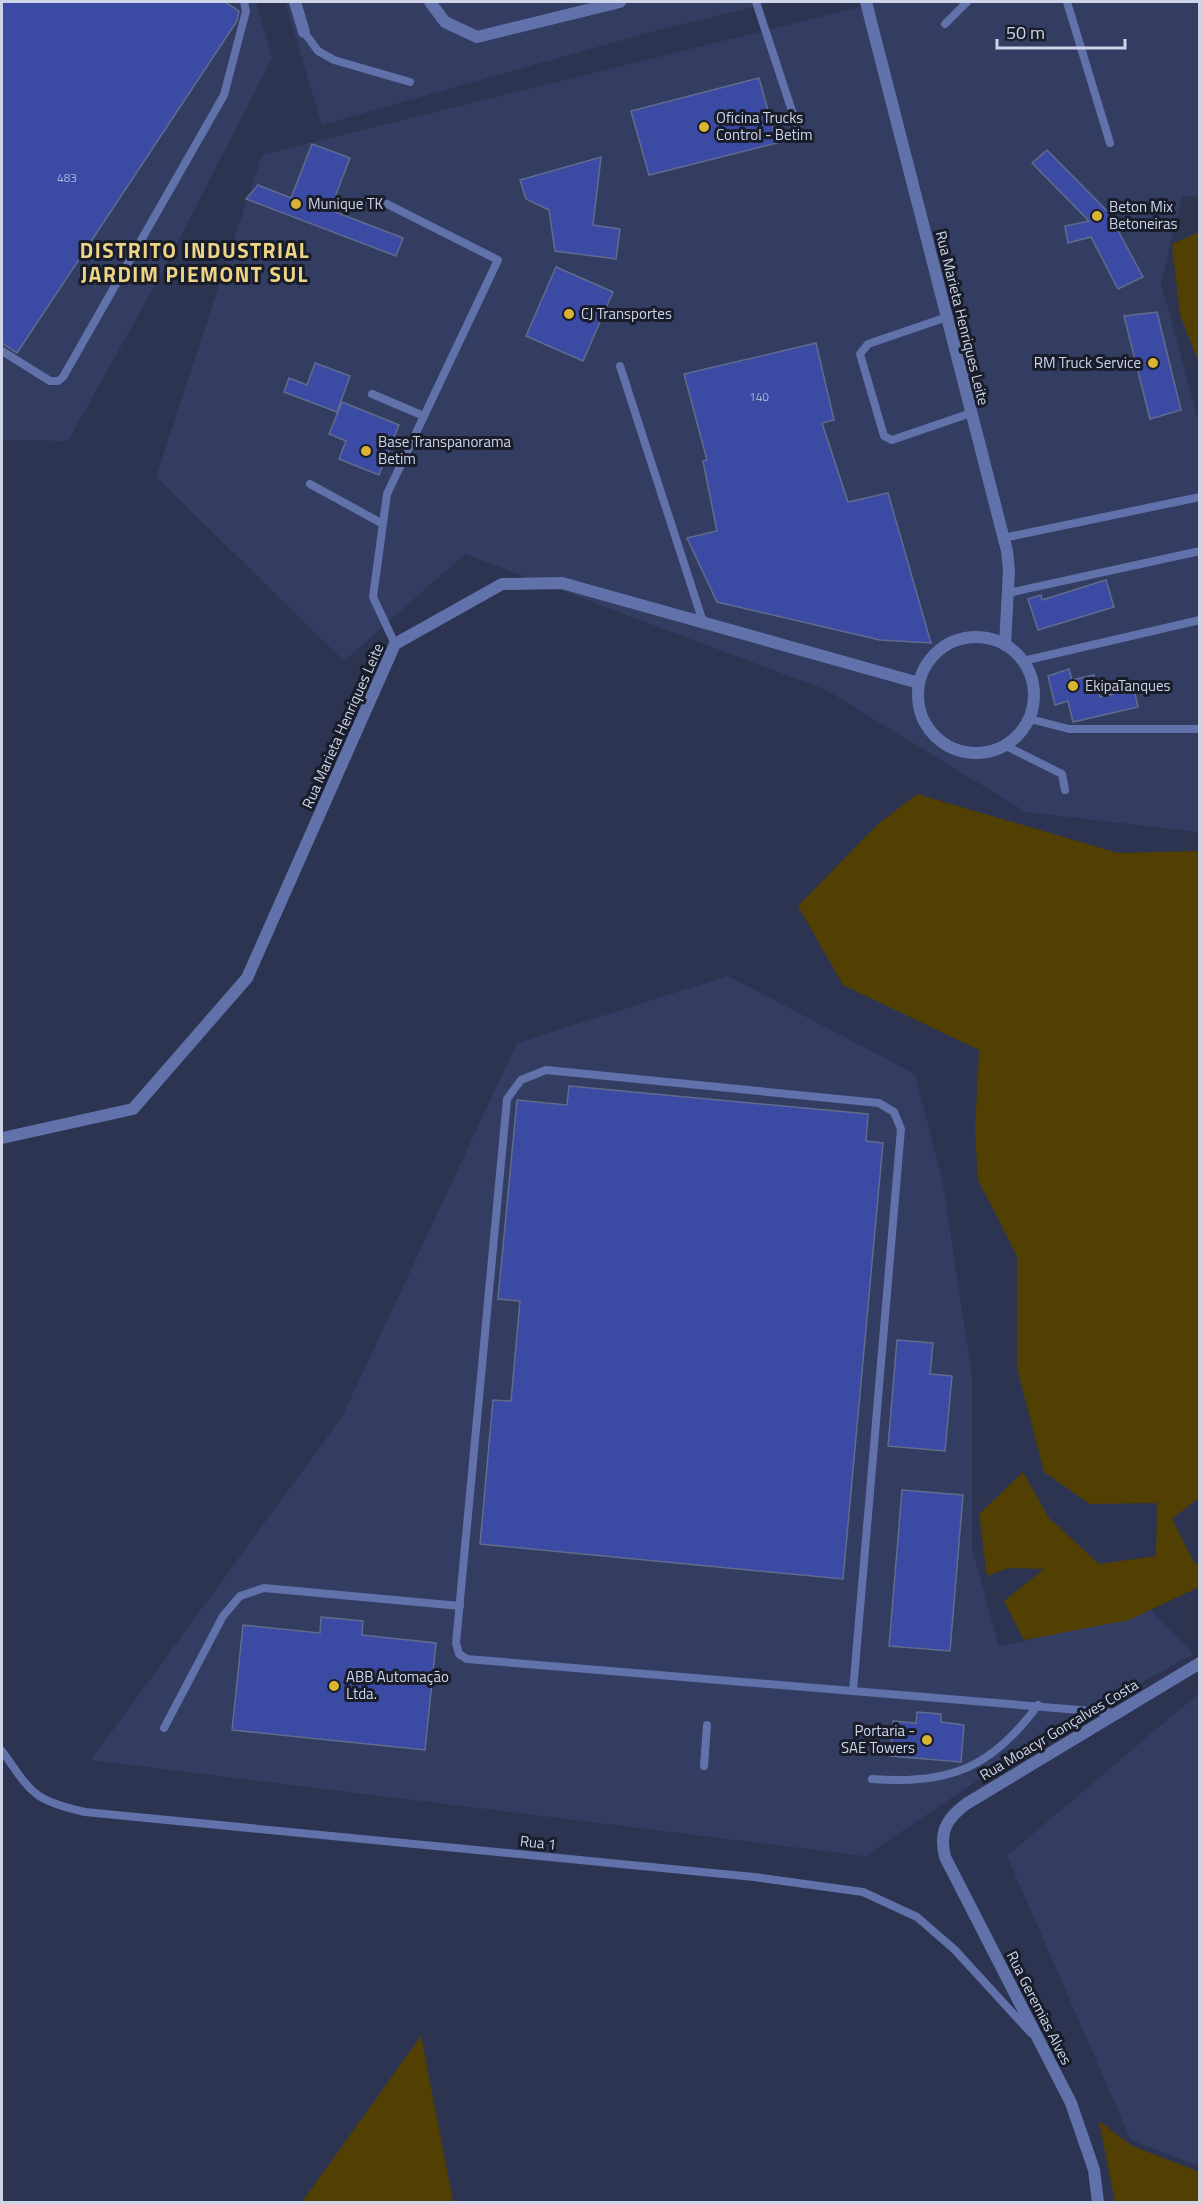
<svg xmlns="http://www.w3.org/2000/svg" width="1201" height="2204" font-family="'Titillium Web',sans-serif">
  <style>
    .built { fill: #333d61 }
    .green { fill: #514002 }
    .building { fill: #3b4ba3; stroke: #616b8d; stroke-width: 1.5 }
    .lines { fill: none; stroke-linecap: round; stroke-linejoin: round }
    .lane { stroke: #6171aa; stroke-width: 8 }
    .street { stroke: #6171aa; stroke-width: 12 }
    .poi-dot { fill: #d9b334; stroke: #191d2a; stroke-width: 2 }
    .labels { text-anchor: middle; stroke-width: 6; stroke-linejoin: round; paint-order: stroke }
    .number-label { font-size: 12px; fill: #a9b2d7 }
    .poi-label { font-size: 15px; fill: #ced4e8; stroke: #191d2a; text-anchor: start }
    .street-label { font-size: 15px; fill: #ced4e8; stroke: #191d2a }
    .district-label { font-size: 21px; font-weight: bold; letter-spacing: 1.5px; fill: #edd487; stroke: #191d2a }
  </style>
  <rect width="100%" height="100%" fill="#2c3452"/>
  <g class="built">
    <polygon points="2,2 256,2 272,58 163,271 68,441 2,440"/>
    <polygon points="285,2 773,2 647,33 322,125"/>
    <polygon points="880,2 1199,2 1199,195 1182,197 1161,283 1199,423 1199,832 1026,812 826,690 465,554 344,661 156,477 262,155"/>
    <polygon points="728,976 915,1074 943,1184 972,1377 972,1548 999,1647 1151,1610 1193,1654 1038,1740 865,1856 91,1760 342,1417 517,1043"/>
    <polygon points="1199,1693 1199,2166 1131,2140 1007,1856"/>
  </g>
  <g class="green">
    <polygon points="1199,232 1199,363 1180,315 1172,244"/>
    <polygon points="917,794 1118,853 1199,851 1200,1497 1172,1519 1193,1561 1199,1566 1199,1587 1129,1620 1024,1640 1004,1601 1044,1569 1008,1568 987,1576 979,1514 1023,1472 1049,1518 1099,1564 1156,1556 1157,1503 1090,1504 1044,1472 1017,1368 1017,1256 978,1180 975,1132 979,1050 843,985 798,906 877,825"/>
    <polygon points="421,2036 453,2202 302,2202"/>
    <polygon points="1099,2121 1132,2146 1199,2172 1199,2202 1115,2202"/>
  </g>
  <g class="building">
    <polygon points="2,2 225,2 239,11 237,21 17,353 2,343"/>
    <polygon points="759,78 777,143 649,175 631,111"/>
    <polygon points="312,144 350,158 330,210 403,238 396,256 246,199 258,185 291,198"/>
    <polygon points="1047,150 1108,212 1143,277 1118,289 1091,237 1068,243 1065,226 1089,221 1032,163"/>
    <polygon points="601,157 593,225 620,229 616,259 555,251 549,210 526,199 520,180"/>
    <polygon points="556,267 613,292 583,361 526,336"/>
    <polygon points="1157,312 1181,410 1150,419 1124,316"/>
    <polygon points="816,343 834,420 822,423 848,502 888,493 931,643 880,640 717,602 687,538 717,531 703,461 707,460 684,374"/>
    <polygon points="315,363 350,376 337,412 284,392 289,378 307,385"/>
    <polygon points="342,402 399,425 379,475 339,459 346,441 329,434"/>
    <polygon points="1106,580 1114,607 1038,630 1028,599 1041,595 1042,600"/>
    <polygon points="1069,669 1072,680 1094,675 1100,697 1134,689 1138,707 1073,722 1068,701 1055,705 1048,676"/>
    <polygon points="569,1086 868,1114 866,1141 883,1143 843,1579 480,1544 493,1400 511,1401 520,1301 498,1299 517,1100 567,1105"/>
    <polygon points="897,1340 933,1343 930,1374 952,1376 945,1451 888,1446"/>
    <polygon points="902,1490 963,1495 950,1651 889,1646"/>
    <polygon points="321,1617 363,1621 362,1635 436,1643 425,1750 232,1730 243,1625 320,1633"/>
    <polygon points="917,1712 941,1714 941,1722 964,1725 961,1762 890,1756 893,1721 916,1723"/>
  </g>
  <g class="lines">
    <g class="lane">
      <polyline points="756,2 798,129"/>
      <polyline points="1067,2 1110,143"/>
      <polyline points="945,24 967,2"/>
      <polyline points="304,32 318,51 334,60 410,82"/>
      <polyline points="387,204 498,260 387,494 373,597 395,644"/>
      <polyline points="947,317 868,344 860,354 884,436 892,440 971,413"/>
      <polyline points="2,351 50,381 58,381 63,377 224,95 246,11 244,2"/>
      <polyline points="620,366 703,622"/>
      <polyline points="372,394 424,416"/>
      <polyline points="310,484 383,524"/>
      <polyline points="1003,538 1200,497"/>
      <polyline points="1008,593 1200,551"/>
      <polyline points="1023,661 1200,620"/>
      <polyline points="1030,719 1069,729 1200,729"/>
      <polyline points="1006,746 1062,774 1065,790"/>
      <polyline points="853,1691 901,1129 894,1112 879,1103 546,1070 521,1080 507,1099 456,1643 459,1654 467,1659 1116,1713"/>
      <polyline points="164,1728 223,1616 240,1596 264,1588 460,1606"/>
      <path d="M2,1751c30,42 30,49 83,61l669,65 109,15 54,25 38,33 76,83"/>
      <polyline points="704,1766 707,1725"/>
      <path d="M872,1779c77,6 120,-11 166,-74"/>
    </g>
    <g class="street">
      <polyline points="295,2 304,32"/>
      <polyline points="430,2 445,22 477,37 620,2"/>
      <polyline points="866,2 1007,551 1009,571 1005,645"/>
      <circle cx="976" cy="695" r="58"/>
      <polyline points="2,1138 133,1109 247,978 395,644 502,584 562,583 919,683"/>
      <path d="M1098,2202l-4,-32 -23,-67 -126,-246c-6,-25 1,-38 21,-53l234,-141"/>
    </g>
  </g>
  <g class="poi-dot">
    <circle cx="704" cy="127" r="6"/>
    <circle cx="296" cy="204" r="6"/>
    <circle cx="1097" cy="216" r="6"/>
    <circle cx="569" cy="314" r="6"/>
    <circle cx="1153" cy="363" r="6"/>
    <circle cx="366" cy="451" r="6"/>
    <circle cx="1073" cy="686" r="6"/>
    <circle cx="334" cy="1686" r="6"/>
    <circle cx="927" cy="1740" r="6"/>
  </g>
  <g class="labels">
    <g class="number-label">
      <text x="67" y="182">483</text>
      <text x="759" y="401">140</text>
    </g>
    <g class="poi-label">
      <text x="716" y="123">Oficina Trucks<tspan x="716" dy="17">Control - Betim</tspan></text>
      <text x="308" y="209">Munique TK</text>
      <text x="1109" y="212">Beton Mix<tspan x="1109" dy="17">Betoneiras</tspan></text>
      <text x="581" y="319">CJ Transportes</text>
      <text x="1141" y="368" text-anchor="end">RM Truck Service</text>
      <text x="378" y="447">Base Transpanorama<tspan x="378" dy="17">Betim</tspan></text>
      <text x="1085" y="691">EkipaTanques</text>
      <text x="346" y="1682">ABB Automação<tspan x="346" dy="17">Ltda.</tspan></text>
      <text x="915" y="1736" text-anchor="end">Portaria -<tspan x="915" dy="17">SAE Towers</tspan></text>
    </g>
    <g class="street-label">
      <text transform="translate(962 318) rotate(76)" y="5">Rua Marieta Henriques Leite</text>
      <text transform="translate(343 726) rotate(-66)" y="5">Rua Marieta Henriques Leite</text>
      <text transform="translate(1059 1730) rotate(-31)" y="5">Rua Moacyr Gonçalves Costa</text>
      <text transform="translate(538 1843) rotate(6)" y="5">Rua 1</text>
      <text transform="translate(1039 2008) rotate(63)" y="5">Rua Geremias Alves</text>
    </g>
    <g class="district-label">
      <text x="195" y="258">DISTRITO INDUSTRIAL<tspan x="195" dy="24">JARDIM PIEMONT SUL</tspan></text>
    </g>
  </g>
  <rect width="1201" height="2204" fill="none" stroke="#ced4e8" stroke-width="6"/>
  <path d="M997 39v9h128v-9" fill="none" stroke="#ced4e8" stroke-width="3"/>
  <text x="1006" y="39" font-size="18" fill="#ced4e8" stroke="#191d2a" stroke-width="4.5" paint-order="stroke">50 m</text>
</svg>
